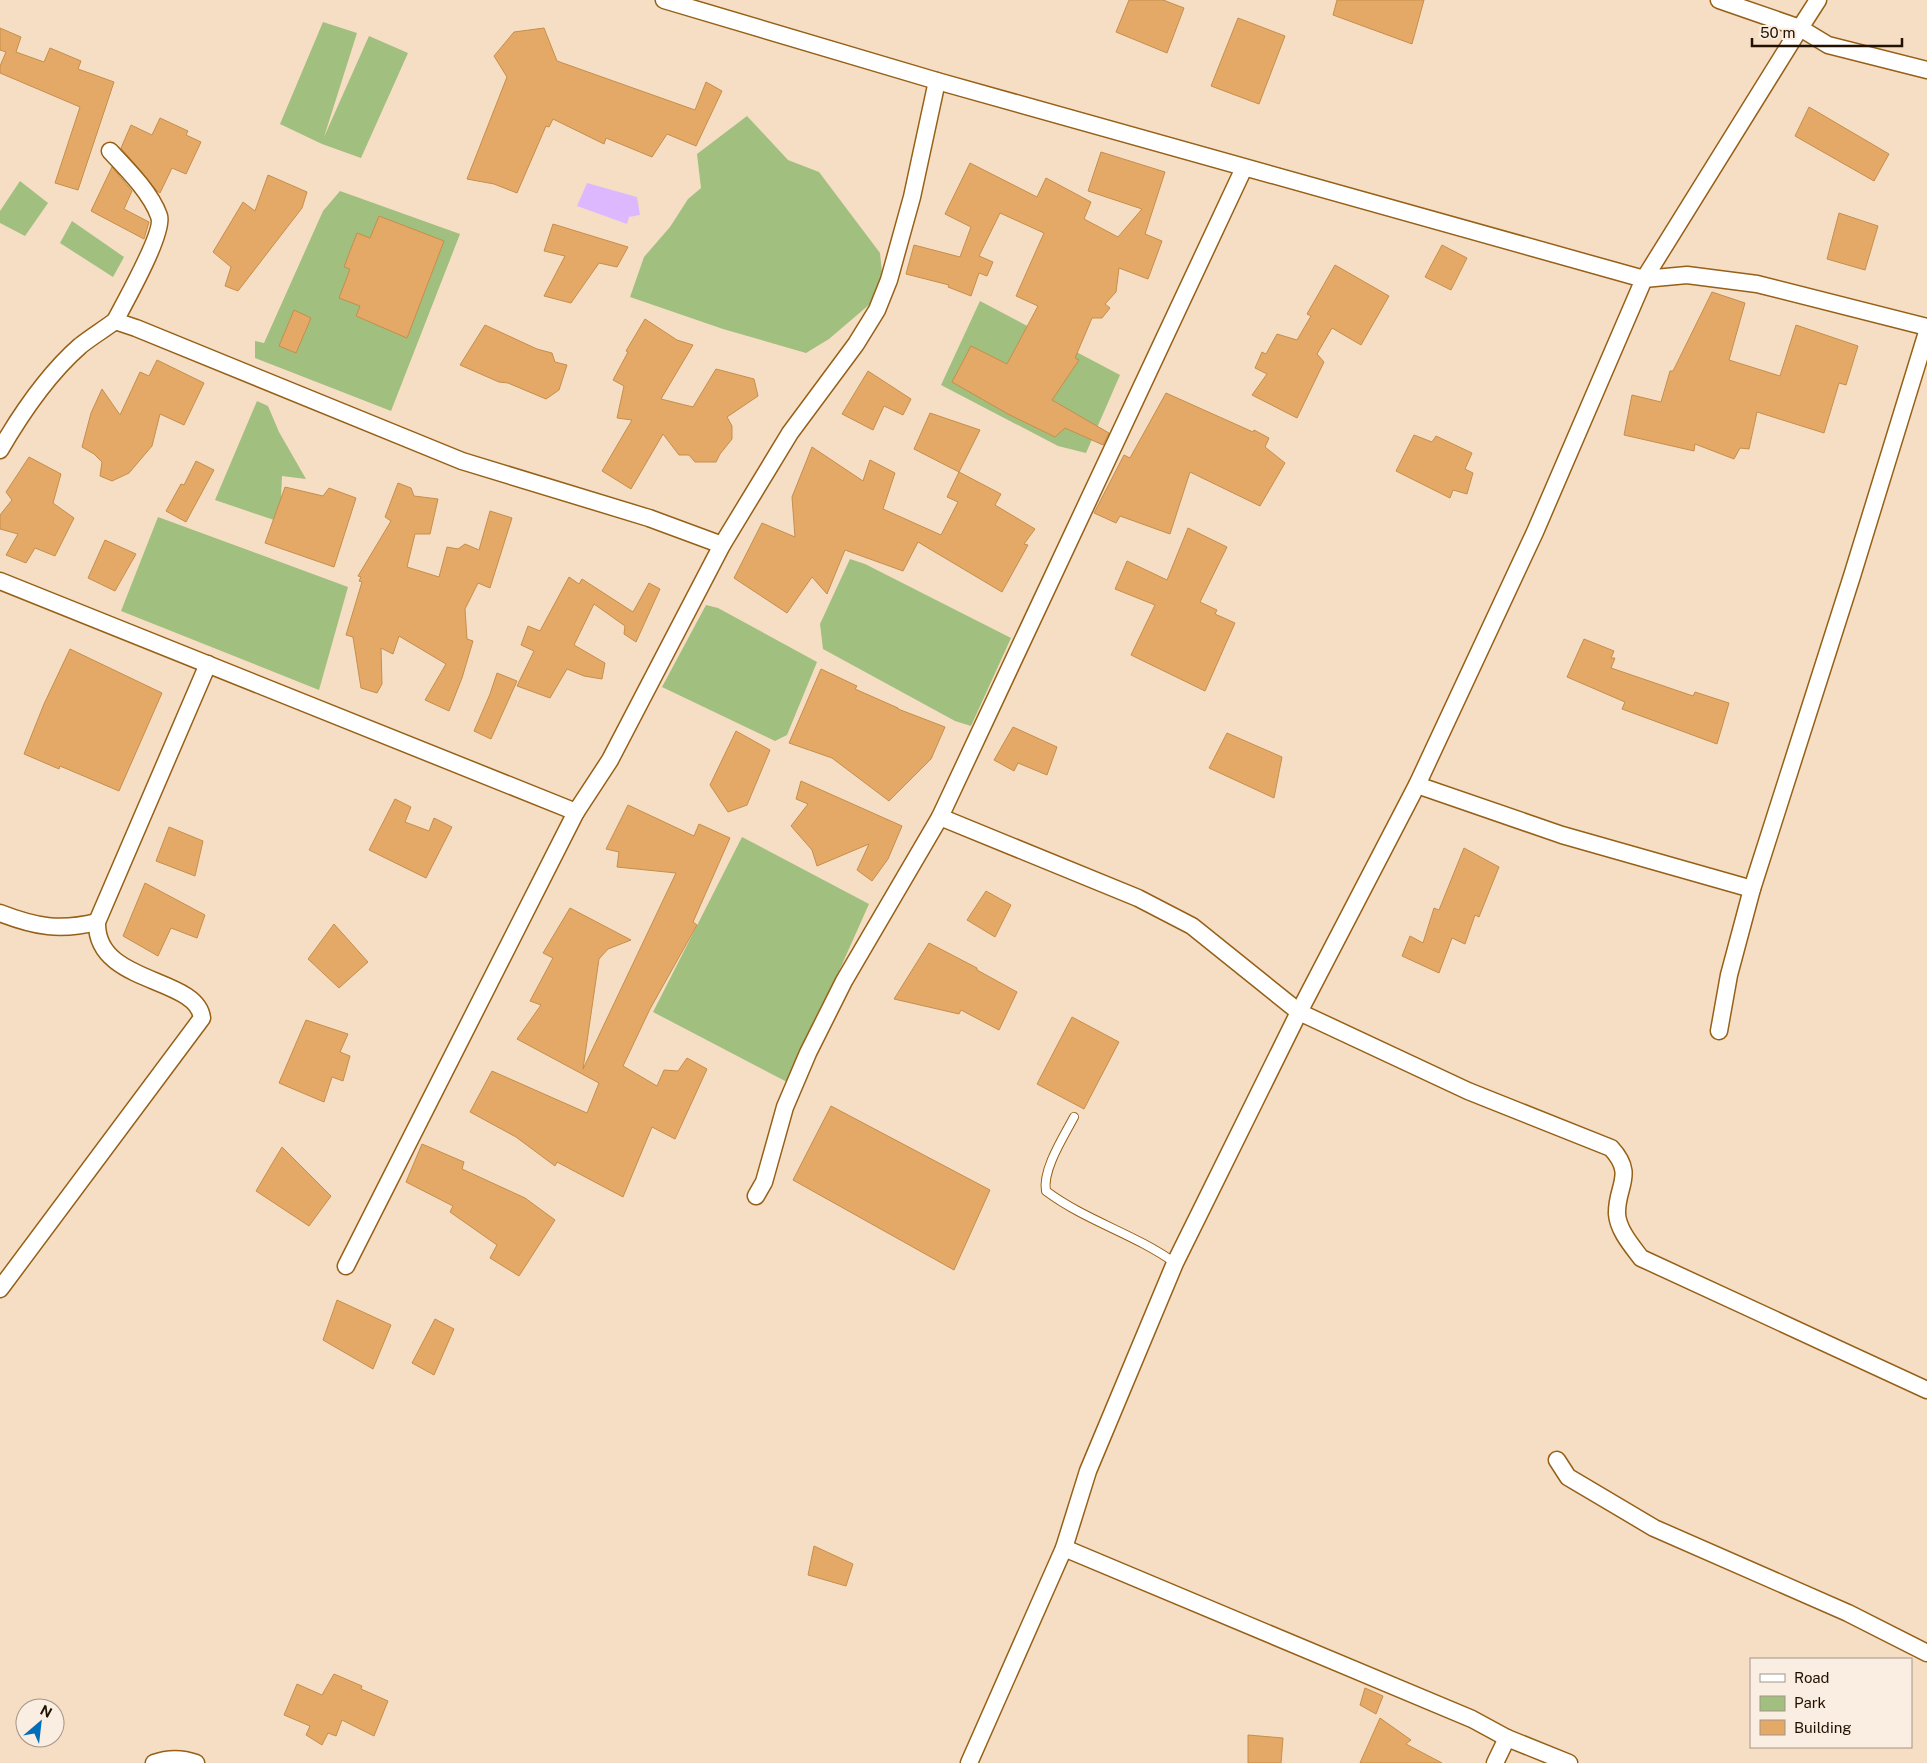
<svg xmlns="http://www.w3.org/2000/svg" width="1927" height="1763" font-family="'Public Sans',sans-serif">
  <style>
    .green { fill: #a1bf7e }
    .water { fill: #deb8ff }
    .building { fill: #e4a967; stroke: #c68e4b }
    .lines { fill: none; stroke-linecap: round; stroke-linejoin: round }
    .lane-casing { stroke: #966017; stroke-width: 10 }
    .street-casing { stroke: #966017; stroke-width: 19 }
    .lane { stroke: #fff; stroke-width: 8 }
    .street { stroke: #fff; stroke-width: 16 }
  </style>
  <rect width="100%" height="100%" fill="#f6dec4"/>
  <g class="green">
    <polygon points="323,22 357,33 324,137 369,36 408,53 361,158 322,144 280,124"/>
    <polygon points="747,116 788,160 819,172 880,253 884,292 829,339 806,353 723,329 630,297 644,257 670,227 688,199 701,188 697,154"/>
    <polygon points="20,181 48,203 25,236 0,223 0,211"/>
    <polygon points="340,191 460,234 391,411 255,358 255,341 264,343 323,211"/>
    <polygon points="72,221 124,257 113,277 60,243"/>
    <polygon points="980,301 1120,375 1086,453 1058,446 941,385"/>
    <polygon points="257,401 268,406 279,432 306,479 282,476 280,522 215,500"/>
    <polygon points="158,517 348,587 319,690 121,611"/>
    <polygon points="850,559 865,564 1011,638 971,726 955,721 823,649 820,624"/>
    <polygon points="706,605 718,608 817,662 787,735 775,741 662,687"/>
    <polygon points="742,837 869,904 789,1083 653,1012"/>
  </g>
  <polygon class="water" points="587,183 637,197 640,215 629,217 627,224 577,206"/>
  <g class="building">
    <polygon points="1129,0 1163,0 1184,8 1167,53 1116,32"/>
    <polygon points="1337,0 1424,0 1412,44 1333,15"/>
    <polygon points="1238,18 1285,36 1259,104 1211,86"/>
    <polygon points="0,28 21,37 16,52 44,62 50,48 81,61 78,69 114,82 78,190 55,183 80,107 0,73 0,66 6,52 0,50"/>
    <polygon points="544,28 557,61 695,110 706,82 722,91 696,146 667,134 652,157 606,138 604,144 553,119 549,127 546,126 517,193 494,184 467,179 507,77 494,56 514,32"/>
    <polygon points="1809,107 1889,154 1874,181 1795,136"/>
    <polygon points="160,118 188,131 186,135 201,142 186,174 172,168 160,193 157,191 121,148 131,125 152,135"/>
    <polygon points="1101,152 1165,172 1145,234 1162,241 1148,279 1119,268 1116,292 1105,304 1110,308 1102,318 1092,318 1075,358 1079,360 1052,400 1109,433 1103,445 1065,428 1055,437 1008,414 952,382 971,346 1007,364 1038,306 1016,296 1044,233 1000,213 979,256 993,262 987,276 979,273 971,296 948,287 949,285 906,274 914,245 960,257 971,227 945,214 970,163 1037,197 1046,178 1091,202 1084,219 1118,237 1142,209 1088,191"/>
    <polygon points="112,167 132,191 124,209 149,222 144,239 91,211"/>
    <polygon points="268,175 307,192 302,208 238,291 225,286 231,267 213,252 243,202 255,211"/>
    <polygon points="1839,213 1878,226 1865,270 1827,259"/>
    <polygon points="379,216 444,241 407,338 356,316 360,306 339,298 350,269 344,267 357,233 370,238"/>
    <polygon points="553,224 628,247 617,267 599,263 571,303 544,296 565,256 544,251"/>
    <polygon points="1442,245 1467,258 1451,290 1425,277"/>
    <polygon points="1335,265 1389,296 1361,345 1332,328 1317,354 1324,362 1297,418 1252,395 1267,374 1255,368 1262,352 1266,354 1277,334 1297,340 1311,316 1307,314"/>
    <polygon points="1712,292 1745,303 1729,360 1780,376 1796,325 1858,346 1846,385 1839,383 1824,433 1757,412 1749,449 1740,448 1734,459 1695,444 1694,451 1624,435 1632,395 1661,402 1670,371 1673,371"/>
    <polygon points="294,310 311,318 296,353 279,346"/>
    <polygon points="645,319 677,340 693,345 661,399 693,407 716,369 754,379 758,396 727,417 732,426 732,439 720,454 716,462 695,462 689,455 679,455 663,434 631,489 602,471 632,420 617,418 624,386 613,380 628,352 626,351"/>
    <polygon points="485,325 537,349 552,353 555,362 567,365 559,390 546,399 508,383 499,382 460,365"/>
    <polygon points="157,360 204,383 184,425 160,414 152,446 129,473 112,481 100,476 102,462 94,454 82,447 91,413 102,389 120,415 140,372 149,376"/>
    <polygon points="868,371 911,399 903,415 884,406 873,430 842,414"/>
    <polygon points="1166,393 1253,432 1254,430 1269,438 1265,447 1285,463 1260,506 1190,472 1170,534 1120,516 1116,523 1094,513 1124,455 1130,458"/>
    <polygon points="930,413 980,430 959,472 914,449"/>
    <polygon points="1414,435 1432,442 1436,436 1472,453 1465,469 1473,473 1467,494 1453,490 1450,498 1396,471"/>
    <polygon points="812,447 863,481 870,460 895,473 883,509 941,535 958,502 947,497 959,472 1001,494 995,505 1035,529 1024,544 1028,545 1002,592 918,542 903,571 845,550 827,594 812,577 787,613 734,578 762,523 795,537 792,497"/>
    <polygon points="29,457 61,474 53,503 74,518 55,556 35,548 26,563 6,555 18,534 0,529 0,515 12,500 6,492"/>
    <polygon points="196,461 214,470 186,522 166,511 181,484 184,485"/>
    <polygon points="398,483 411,488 414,496 438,499 430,534 415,534 407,567 439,577 447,547 458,549 465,544 479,550 490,511 512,518 490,588 478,583 465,609 467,639 473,641 462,678 449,711 425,700 446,664 399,636 393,654 381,648 382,684 377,693 361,688 353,637 346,635 362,582 359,581 361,577 358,576 391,521 385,517"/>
    <polygon points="285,487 323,496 329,488 356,498 334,567 265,543"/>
    <polygon points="1188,528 1227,547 1200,602 1217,610 1215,614 1235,623 1205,691 1131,655 1155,605 1115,589 1127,561 1167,580"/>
    <polygon points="105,540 136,554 115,591 88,578"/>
    <polygon points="569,577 579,584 582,579 633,612 649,583 660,589 636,642 624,634 625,626 594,604 574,645 605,663 602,679 584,676 567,669 550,698 517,686 534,651 521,645 528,626 540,631"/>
    <polygon points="1584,639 1614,651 1611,658 1615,658 1611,668 1693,696 1695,692 1729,703 1717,744 1622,709 1625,702 1567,677"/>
    <polygon points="70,649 162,693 119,791 60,766 59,769 24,754 44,704"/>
    <polygon points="821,669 857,686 855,689 898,708 898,709 945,727 931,759 889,801 832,758 789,743"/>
    <polygon points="497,673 517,681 491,739 474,731 490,694"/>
    <polygon points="1013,727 1057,747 1047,775 1018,763 1014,771 994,760"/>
    <polygon points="736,731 770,750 747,805 728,812 710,785"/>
    <polygon points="1227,733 1282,757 1274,798 1209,768"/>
    <polygon points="801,781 902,826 888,859 872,881 857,870 869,844 817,866 812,850 791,826 808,804 796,799"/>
    <polygon points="395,799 411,807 405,822 429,831 434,818 452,827 426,878 369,850"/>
    <polygon points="628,805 694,836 699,824 730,838 693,922 697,925 650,1009 623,1066 657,1086 664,1070 678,1071 687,1058 707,1069 675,1139 652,1127 623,1197 557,1162 555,1166 516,1137 470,1112 492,1071 587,1113 599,1083 517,1039 541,1005 530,1001 553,958 543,953 570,908 631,940 608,949 599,959 583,1069 676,873 617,867 619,852 606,849"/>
    <polygon points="169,827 203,841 195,876 156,861"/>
    <polygon points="1464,848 1499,867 1479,917 1475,915 1465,944 1452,938 1439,973 1402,956 1410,936 1423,943 1434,908 1439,910"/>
    <polygon points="145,883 205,915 197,938 171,928 158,956 123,936"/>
    <polygon points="986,891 1011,905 995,937 967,920"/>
    <polygon points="334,924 368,962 339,988 308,959"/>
    <polygon points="929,943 977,968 977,970 1017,992 999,1030 961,1010 959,1014 894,999"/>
    <polygon points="1072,1017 1119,1042 1084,1109 1037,1084"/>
    <polygon points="306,1020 348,1034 340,1052 350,1056 343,1081 332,1077 324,1102 279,1083"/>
    <polygon points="831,1106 990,1190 954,1270 793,1180"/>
    <polygon points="422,1144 464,1162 462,1169 525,1198 555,1220 519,1276 490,1258 497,1245 450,1212 453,1206 406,1182"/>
    <polygon points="282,1147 331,1196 309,1226 256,1191"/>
    <polygon points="337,1300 391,1325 373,1369 323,1340"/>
    <polygon points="435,1319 454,1329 434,1375 412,1363"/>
    <polygon points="814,1546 853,1564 846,1586 808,1575"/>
    <polygon points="334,1674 362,1686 361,1689 388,1701 374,1736 342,1720 336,1736 328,1733 322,1745 306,1735 310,1726 284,1715 297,1684 322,1695"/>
    <polygon points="1365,1688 1383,1696 1376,1714 1360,1705"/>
    <polygon points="1380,1718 1411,1740 1406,1744 1442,1763 1360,1763"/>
    <polygon points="1248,1735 1283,1738 1281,1763 1248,1763"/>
  </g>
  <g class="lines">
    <g class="lane-casing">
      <path id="lane" d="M1074,1117c-10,19 -32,53 -28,74 40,30 89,43 129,72"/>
    </g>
    <g class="street-casing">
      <g id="street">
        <polyline points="664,0 937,81 1644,279 1535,532 1417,785 1299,1012 1175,1263 1088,1471 1064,1548 969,1763"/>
        <polyline points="1719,0 1800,28 1644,279 1687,275 1757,284 1927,327"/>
        <polyline points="1818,0 1800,28 1828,45 1927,70"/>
        <path d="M110,151c17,18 41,42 49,65 6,15 -35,88 -44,105"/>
        <path d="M0,450c22,-38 47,-75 80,-104 11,-9 23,-16 35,-25l21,7 326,133 187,57 73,27"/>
        <polyline points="0,581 576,812 610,760 722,545 790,433 856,344 877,310 889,280 912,197 937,81"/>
        <polyline points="1417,785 1562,835 1752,889"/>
        <polyline points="940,817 1244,168"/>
        <path d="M0,913c36,14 60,18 97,9"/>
        <polyline points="1719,1031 1729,975 1752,889 1852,576 1927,332"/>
        <path d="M756,1196l8,-14 21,-75 23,-54 36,-72 96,-164 198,81 54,28 107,86 169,79 143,57c25,27 5,38 6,66 1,16 15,32 24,44l286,132"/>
        <polyline points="346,1266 576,812"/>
        <path d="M0,1289l202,-271c-5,-42 -107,-33 -105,-96l111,-258"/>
        <polyline points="1557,1460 1568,1477 1654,1528 1848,1613 1927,1653"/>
        <polyline points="1064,1548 1472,1719 1507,1738 1569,1763"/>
        <path d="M154,1763c14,-5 28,-5 42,0"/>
        <polyline points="1495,1763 1507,1738"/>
      </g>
    </g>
    <use href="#lane" class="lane"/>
    <use href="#street" class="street"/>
  </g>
  <rect x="1750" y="1658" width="162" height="90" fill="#faede1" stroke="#a49587"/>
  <rect x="1760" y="1674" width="25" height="8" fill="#ffffff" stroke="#a49587"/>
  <text x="1794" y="1683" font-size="15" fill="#221100">Road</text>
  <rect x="1760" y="1696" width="25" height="15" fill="#a1bf7e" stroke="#a49587"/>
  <text x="1794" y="1708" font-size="15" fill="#221100">Park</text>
  <rect x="1760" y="1720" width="25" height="15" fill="#e4a967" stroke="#a49587"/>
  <text x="1794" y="1733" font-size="15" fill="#221100">Building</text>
  <g transform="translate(40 1723) rotate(28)"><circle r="24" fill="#faede1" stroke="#a49587"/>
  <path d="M0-4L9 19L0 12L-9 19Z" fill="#006eb9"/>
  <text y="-8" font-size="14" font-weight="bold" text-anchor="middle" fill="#221100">N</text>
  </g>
  <path d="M1752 38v8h150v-8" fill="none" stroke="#221100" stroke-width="2.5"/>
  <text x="1760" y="38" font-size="15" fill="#221100" stroke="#faede1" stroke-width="4" paint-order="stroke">50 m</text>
</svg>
